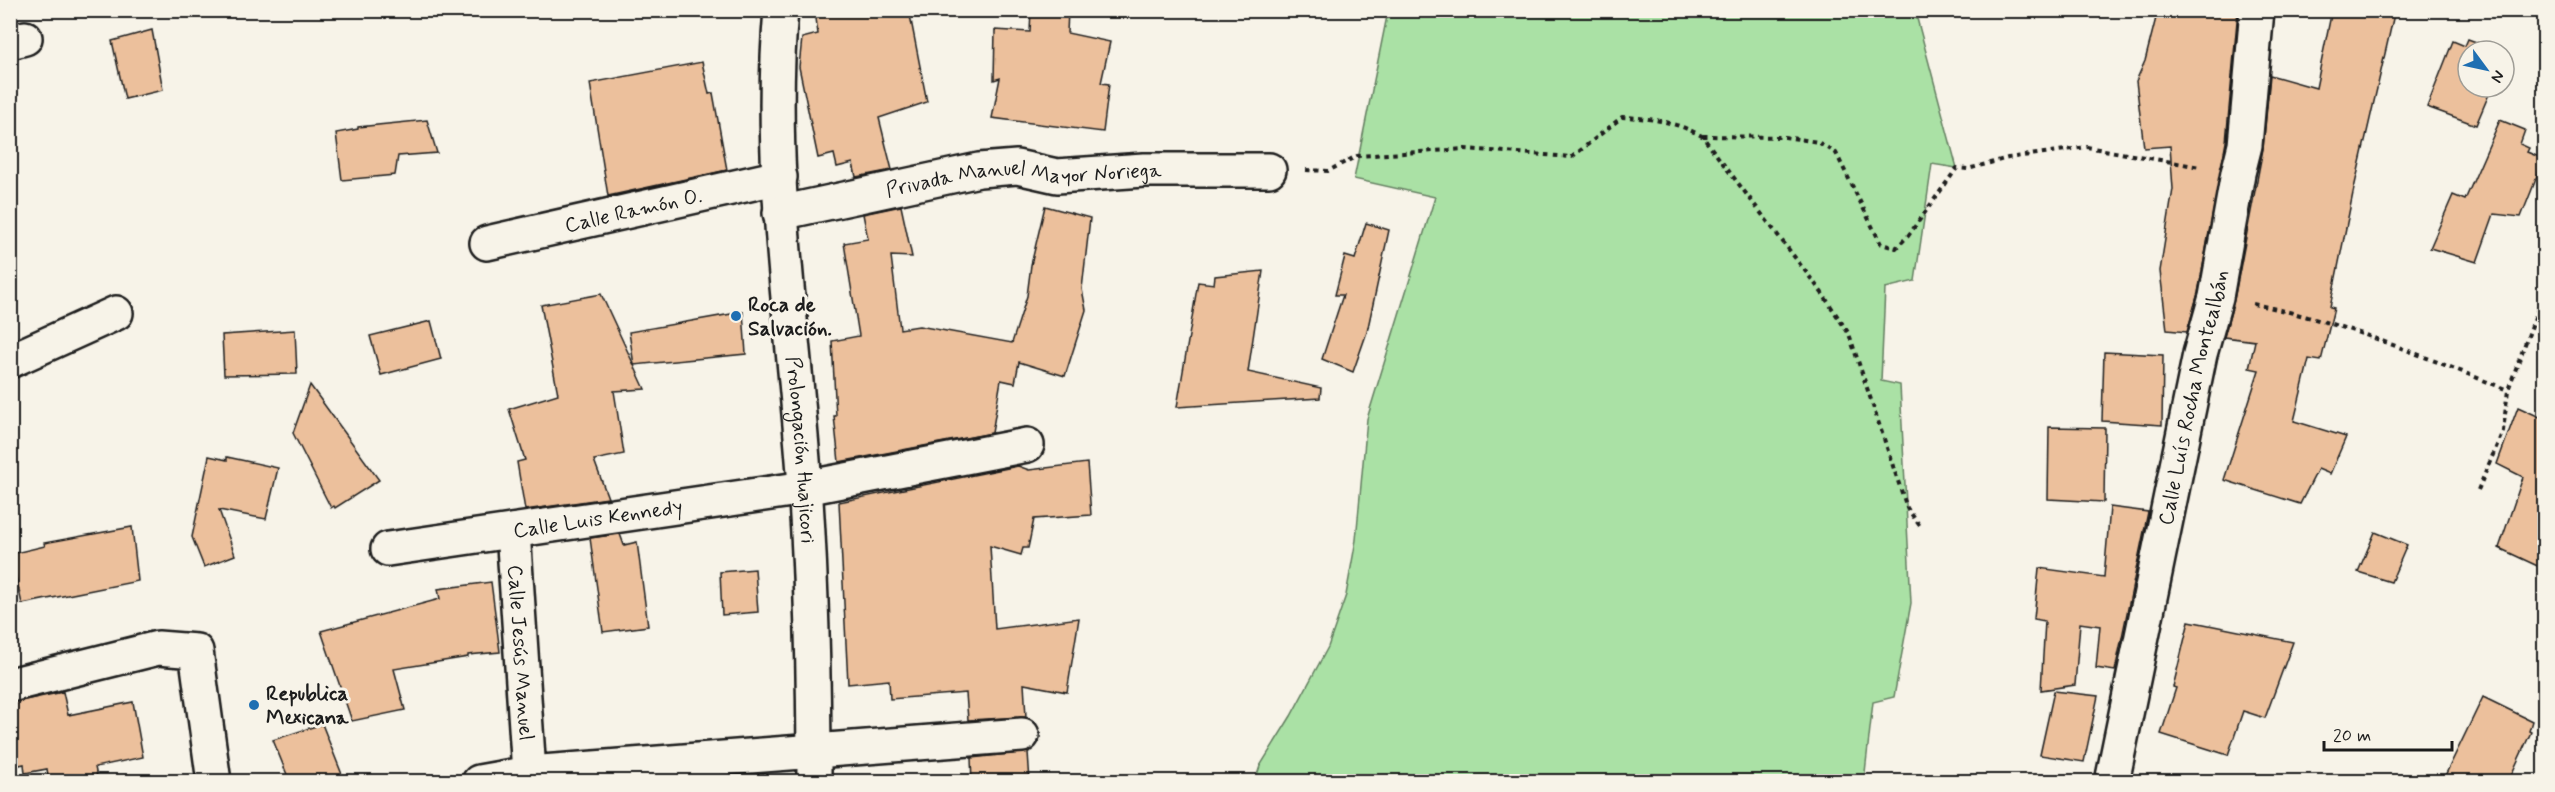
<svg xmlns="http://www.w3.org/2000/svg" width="2555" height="792" font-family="Mynerve,sans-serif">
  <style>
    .green { fill: #aae1a5; stroke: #637e60; stroke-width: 1.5 }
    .building { fill: #ecc09c; stroke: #1c1c1c; stroke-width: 1.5 }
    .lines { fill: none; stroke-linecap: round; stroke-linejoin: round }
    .pedestrian-casing { stroke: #1c1c1c; stroke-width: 38 }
    .minor-casing { stroke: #1c1c1c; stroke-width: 38 }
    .path { stroke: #1c1c1c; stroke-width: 4; stroke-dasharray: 4.5 4.5; stroke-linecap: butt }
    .pedestrian { stroke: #f7f3e8; stroke-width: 33 }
    .minor { stroke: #f7f3e8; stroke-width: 33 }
    .poi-dot { fill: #1f6fb2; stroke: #f7f3e8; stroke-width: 2 }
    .labels { text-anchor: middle; stroke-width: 6; stroke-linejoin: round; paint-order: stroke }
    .street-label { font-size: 21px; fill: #1c1c1c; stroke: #f7f3e8 }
    .poi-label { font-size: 21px; font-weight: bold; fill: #1c1c1c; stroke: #f7f3e8; text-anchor: start }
  </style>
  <rect width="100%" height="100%" fill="#f7f3e8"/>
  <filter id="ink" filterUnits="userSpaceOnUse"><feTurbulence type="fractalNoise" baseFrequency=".0167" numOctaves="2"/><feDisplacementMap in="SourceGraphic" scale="12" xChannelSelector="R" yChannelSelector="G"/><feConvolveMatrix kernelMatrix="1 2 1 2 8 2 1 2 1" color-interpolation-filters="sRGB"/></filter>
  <g filter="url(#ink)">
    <polygon class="green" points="1388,11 1915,11 1957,168 1932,164 1915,281 1885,288 1881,381 1900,385 1911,603 1894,697 1873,702 1864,781 1255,781 1260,766 1291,716 1328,647 1346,595 1356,540 1367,419 1435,197 1354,179"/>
    <g class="building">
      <polygon points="815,10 909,10 927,102 879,118 892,170 856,177 853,163 837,167 834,154 818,158 799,67 802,38 818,34"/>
      <polygon points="1031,10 1068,10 1067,33 1110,42 1101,83 1109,84 1103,132 992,118 1000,78 994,80 995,30 1030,32"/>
      <polygon points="2158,10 2238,10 2226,142 2198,293 2187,332 2167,330 2160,271 2173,189 2170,146 2144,148 2136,81 2145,61"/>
      <polygon points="2332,10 2395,10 2353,193 2330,307 2334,308 2321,361 2309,359 2294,421 2346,437 2330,474 2318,469 2300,504 2224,480 2259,370 2249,368 2255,341 2224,337 2234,300 2263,149 2270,75 2316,88"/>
      <polygon points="152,30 163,90 125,99 112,41"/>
      <polygon points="2468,39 2500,51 2468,51 2468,87 2492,87 2476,125 2427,107 2453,41 2465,46"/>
      <polygon points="702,62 709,94 713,93 727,170 608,196 590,83"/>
      <polygon points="427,120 437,153 398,156 395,175 342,180 336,133 358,129 358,127"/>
      <polygon points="2500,120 2525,130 2520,144 2529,148 2527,152 2544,159 2521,217 2494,214 2477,262 2430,248 2453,195 2465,200"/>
      <polygon points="901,206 912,257 891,256 900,329 919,326 1012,343 1027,296 1031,265 1045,206 1090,218 1082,289 1086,310 1065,376 1019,362 1015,383 1001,380 992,433 839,462 834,416 836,416 832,341 859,336 844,243 868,239 863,214"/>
      <polygon points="1366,223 1389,230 1367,332 1353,372 1322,359 1343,295 1335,295 1345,256 1355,259"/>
      <polygon points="1263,271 1248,372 1321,388 1320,398 1177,407 1198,282 1214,284 1215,276"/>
      <polygon points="601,294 645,389 614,391 624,454 594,460 608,498 525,510 517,462 525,460 509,409 558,394 541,305"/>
      <polygon points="743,312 746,354 634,365 629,332"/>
      <polygon points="431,321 441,359 381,375 370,336"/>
      <polygon points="295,330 297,374 224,375 222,335"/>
      <polygon points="2104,352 2163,355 2162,425 2102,421"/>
      <polygon points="310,385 379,480 335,508 334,506 331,508 293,433"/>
      <polygon points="2518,407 2544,419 2544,569 2499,548 2523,477 2497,464"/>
      <polygon points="2049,427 2105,428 2104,502 2048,499"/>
      <polygon points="209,456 227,460 227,457 278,468 266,519 219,510 235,555 204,567 192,537"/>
      <polygon points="1087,463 1091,515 1034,519 1028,548 1023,548 1021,555 990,546 995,629 1079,618 1067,692 1024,684 1026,717 968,720 966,693 890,699 889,680 848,684 839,502 1018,466 1029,470"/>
      <polygon points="2110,507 2148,512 2115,671 2096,668 2100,626 2080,623 2075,685 2041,690 2045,621 2034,619 2039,568 2104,577"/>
      <polygon points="132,527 138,581 22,604 11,554 45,546 44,543"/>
      <polygon points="2375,532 2407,545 2391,582 2358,572"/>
      <polygon points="620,534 624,545 637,542 648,626 603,632 590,538"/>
      <polygon points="755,569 758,612 722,615 720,572"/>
      <polygon points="491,582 500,652 468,655 468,657 394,669 405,710 352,721 321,631 440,599 438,589"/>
      <polygon points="2189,621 2293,642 2265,718 2243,711 2228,755 2161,734 2176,688 2173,687"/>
      <polygon points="2054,691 2098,696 2084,762 2040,755"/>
      <polygon points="63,692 68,715 133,702 143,757 95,767 98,782 49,782 47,769 25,773 24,764 10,767 10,703"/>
      <polygon points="2483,697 2532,721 2529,731 2531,732 2508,782 2442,782"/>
      <polygon points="322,724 345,782 290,782 273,740"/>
      <polygon points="1028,752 1030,782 972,782 971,758"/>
    </g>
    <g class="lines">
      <g class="pedestrian-casing">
        <polyline id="pedestrian" points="479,782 529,773"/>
      </g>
      <g class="minor-casing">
        <g id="minor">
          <path id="s1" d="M781,10c-14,159 13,318 24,476 7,98 9,198 9,296"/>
          <polyline points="10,42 25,38"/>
          <path id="s2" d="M780,213l199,-43 38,-3 40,9 87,-6h125"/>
          <path id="s3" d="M487,243l293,-66"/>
          <polyline points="10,361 116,313"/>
          <path id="s4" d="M513,531l16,242 493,-38"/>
          <path id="s5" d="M388,549l417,-61 222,-43"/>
          <polyline points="10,685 158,648 196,651 214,782"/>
          <path id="s6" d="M2112,782l88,-428 16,-57 22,-124 7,-28 12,-135"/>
        </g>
      </g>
      <g class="path">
        <polyline points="1703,136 1785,137 1818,142 1836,153 1881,244 1896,248 1908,236 1957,168 1968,169 2008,158 2087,147 2200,167"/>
        <path d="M1306,170l22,1 29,-15 108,-7 107,8 50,-40c30,1 54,5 80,19l120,157 27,41 58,174 13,18"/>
        <path d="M2253,304c88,17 171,53 255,86"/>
        <polyline points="2478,490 2503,431 2508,390 2544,293"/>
      </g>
      <use href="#pedestrian" class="pedestrian"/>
      <use href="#minor" class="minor"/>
    </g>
  </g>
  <g class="poi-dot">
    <circle cx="736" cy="316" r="6"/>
    <circle cx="254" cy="705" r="6"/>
  </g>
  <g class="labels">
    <g class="street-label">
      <text dy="7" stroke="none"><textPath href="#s2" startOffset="248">Privada Manuel Mayor Noriega</textPath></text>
      <text dy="7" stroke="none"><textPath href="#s3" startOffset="150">Calle Ramón O.</textPath></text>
      <text dy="7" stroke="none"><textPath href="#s6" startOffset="393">Calle Luís Rocha Montealbán</textPath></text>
      <text dy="7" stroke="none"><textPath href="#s1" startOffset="441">Prolongación Huajicori</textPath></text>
      <text dy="7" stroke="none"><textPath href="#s5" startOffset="212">Calle Luis Kennedy</textPath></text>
      <text dy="7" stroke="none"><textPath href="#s4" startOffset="122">Calle Jesús Manuel</textPath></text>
    </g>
    <g class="poi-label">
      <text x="748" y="311">Roca de<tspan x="748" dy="24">Salvación.</tspan></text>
      <text x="266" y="700">Republica<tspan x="266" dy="24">Mexicana</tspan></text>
    </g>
  </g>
  <rect width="2555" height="792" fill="none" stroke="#f7f3e8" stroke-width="36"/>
  <rect x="18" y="18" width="2519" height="756" fill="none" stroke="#1c1c1c" stroke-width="2" filter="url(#ink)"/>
  <g transform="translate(2486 69) rotate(123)"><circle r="28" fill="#f7f3e8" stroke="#9f9d96" stroke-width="1.5"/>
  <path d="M0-4.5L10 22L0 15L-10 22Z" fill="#1f6fb2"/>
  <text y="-9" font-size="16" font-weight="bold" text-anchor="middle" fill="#1c1c1c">N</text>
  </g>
  <path d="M2324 741v9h128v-9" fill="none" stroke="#1c1c1c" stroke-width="3"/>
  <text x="2333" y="741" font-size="18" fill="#1c1c1c" stroke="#f7f3e8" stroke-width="4.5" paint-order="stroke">20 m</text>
</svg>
